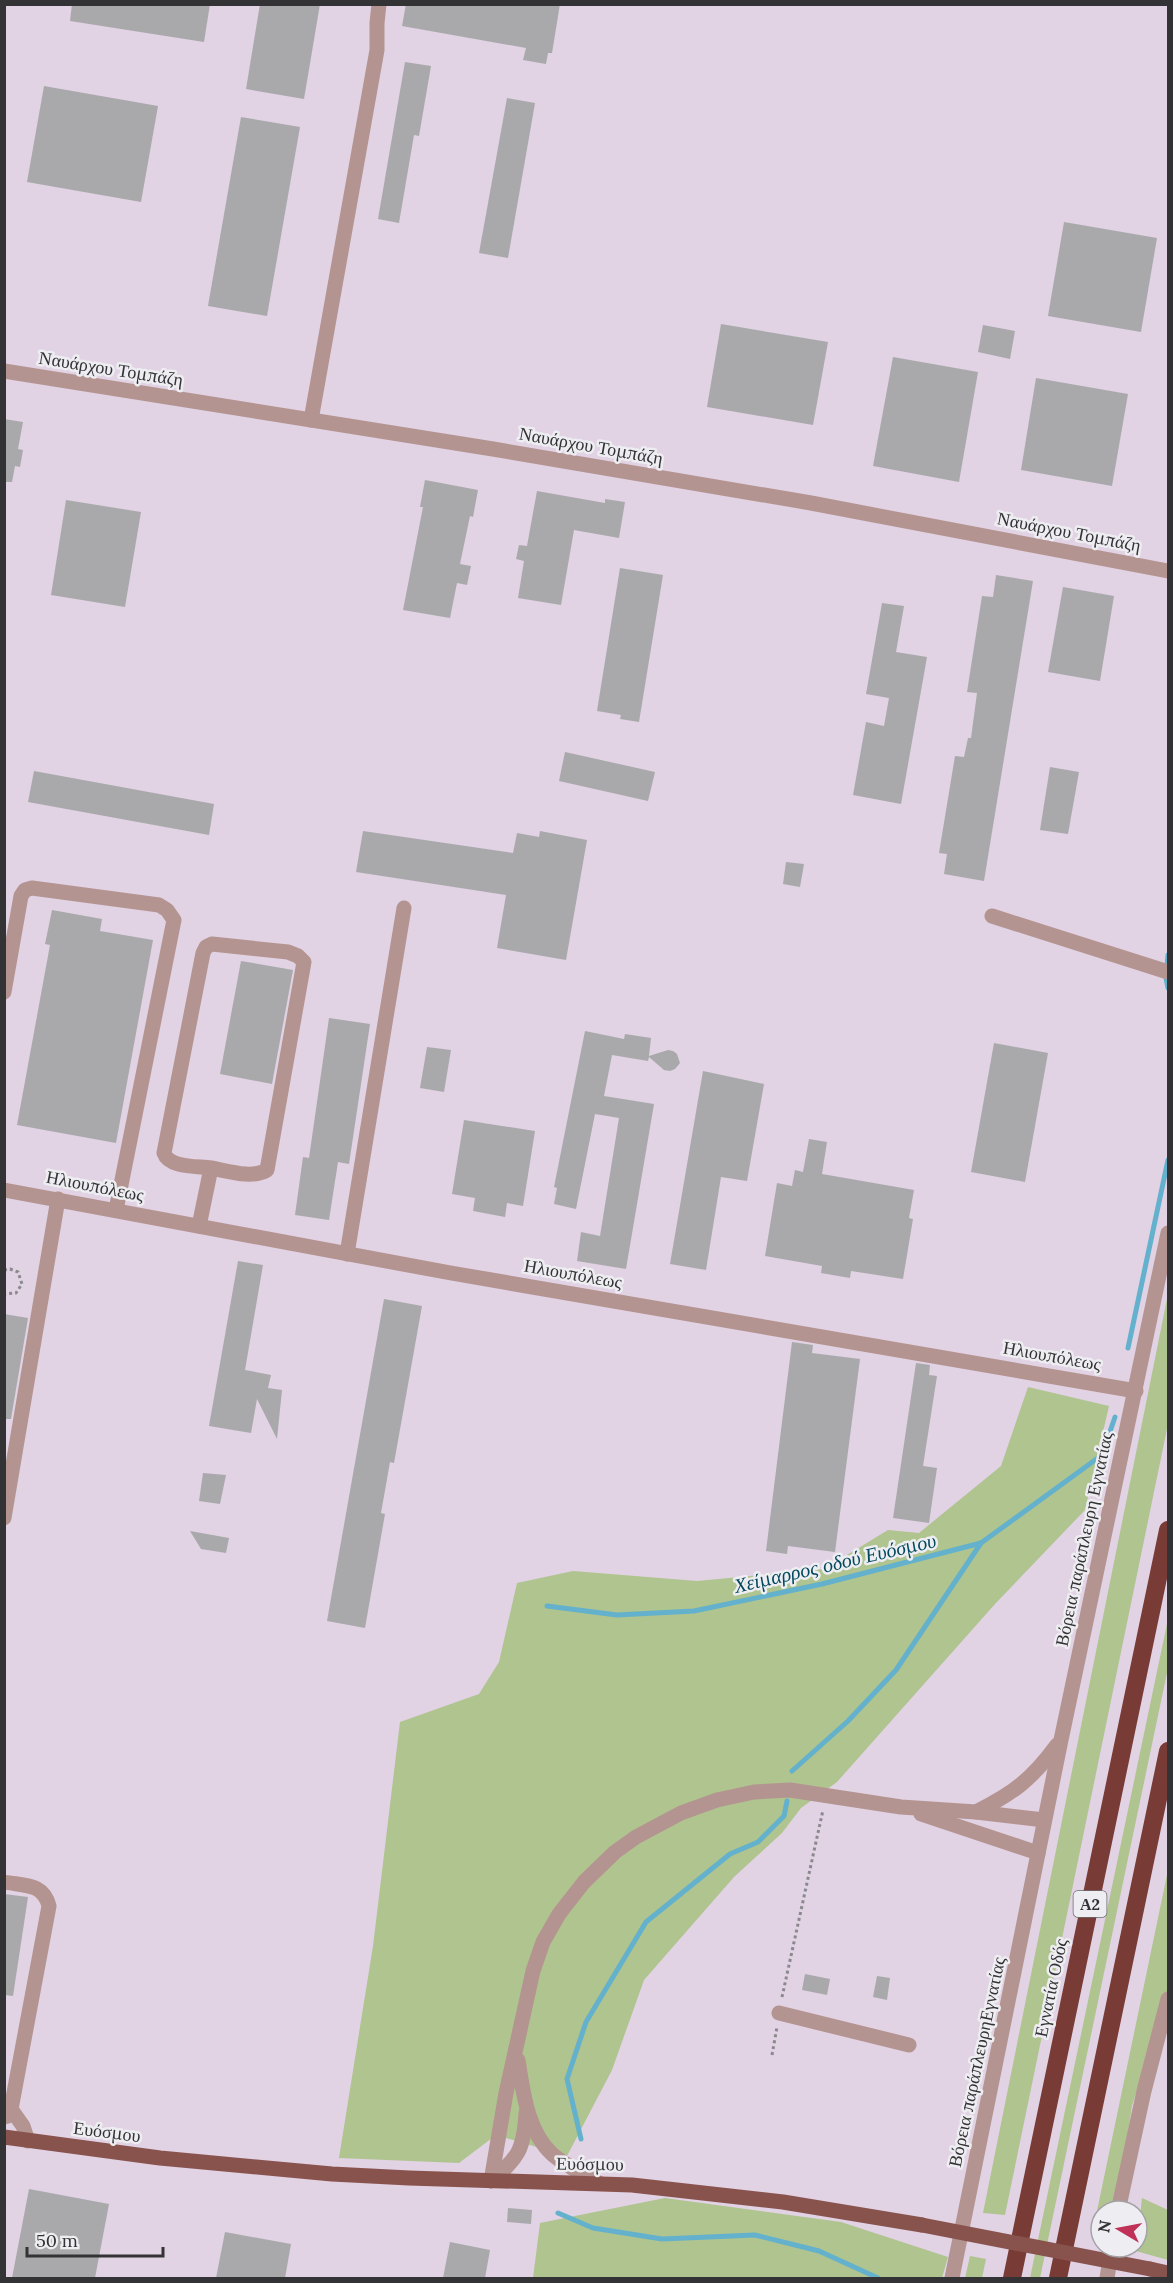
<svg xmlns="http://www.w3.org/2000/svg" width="1173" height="2283" font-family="Lora,serif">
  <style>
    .industrial { fill: #e1d2e4; fill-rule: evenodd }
    .green { fill: #afc48f }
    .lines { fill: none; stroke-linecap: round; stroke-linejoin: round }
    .stream { stroke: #63b1cc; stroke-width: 5 }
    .building { fill: #a9a9ac }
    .path { stroke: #8a8a8d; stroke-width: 3; stroke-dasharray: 3 3; stroke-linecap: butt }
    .minor { stroke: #b49490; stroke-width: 15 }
    .major { stroke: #89534d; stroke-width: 15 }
    .highway { stroke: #783b36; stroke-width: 18 }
    .major-bridge { stroke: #89534d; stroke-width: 15 }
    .labels { text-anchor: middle; stroke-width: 5; stroke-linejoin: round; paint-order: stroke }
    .shield { fill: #eeeef2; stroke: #6b6b6e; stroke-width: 1.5 }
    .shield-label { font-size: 16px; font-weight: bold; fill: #333335 }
    .street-label { font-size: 18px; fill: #333335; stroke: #eeeef2 }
    .water-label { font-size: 20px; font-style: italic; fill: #02495d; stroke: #eeeef2 }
  </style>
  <rect width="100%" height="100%" fill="#e1e1e5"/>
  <path class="industrial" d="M5,5h1163v2273h-1163zM1101,2211h36v36h-36z"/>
  <g class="green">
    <polygon points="1168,1294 1168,1424 1005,2215 983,2213"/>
    <polygon points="1028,1387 1109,1406 1085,1510 995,1604 837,1782 801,1808 782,1833 734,1877 644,1980 612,2070 567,2156 496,2135 459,2163 339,2158 373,1946 400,1722 479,1694 499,1662 517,1583 573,1571 697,1581 824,1569 888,1530 919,1533 1001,1466"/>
    <polygon points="1168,1619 1168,1668 1040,2278 1030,2278"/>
    <polygon points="1168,1870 1168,1991 1132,2106 1116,2211 1101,2211 1101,2238 1092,2235"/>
    <polygon points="665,2198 841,2222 948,2257 942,2278 533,2278 540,2223"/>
    <polygon points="1142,2198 1168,2210 1168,2260 1136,2251"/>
    <polygon points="970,2256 986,2259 982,2278 965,2278"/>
  </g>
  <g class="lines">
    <g class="stream">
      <polyline points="1168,955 1166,978 1168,988"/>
      <polyline points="1128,1348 1168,1160"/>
      <polyline points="547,1606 617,1615 694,1611 822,1584 981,1543 1102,1455 1115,1417"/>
      <polyline points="792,1771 848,1721 896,1670 981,1543"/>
      <polyline points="581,2139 567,2079 586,2022 646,1922 730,1854 758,1842 784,1816 787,1801"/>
      <polyline points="558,2213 593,2228 662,2239 755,2235 819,2251 878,2278"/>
    </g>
  </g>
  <g class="building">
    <polygon points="72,4 210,4 204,42 70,21"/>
    <polygon points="260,4 320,4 304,99 246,89"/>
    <polygon points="406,4 560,4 552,53 548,53 546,64 523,60 526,48 402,26"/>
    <polygon points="405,62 431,66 419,136 414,135 399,223 378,219"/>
    <polygon points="44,86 158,106 141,202 27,182"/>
    <polygon points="507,98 535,103 508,258 479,253"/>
    <polygon points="241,117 300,127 267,316 208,306"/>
    <polygon points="1064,222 1157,238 1141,332 1048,316"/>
    <polygon points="721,324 828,342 813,425 707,407"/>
    <polygon points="983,325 1015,331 1010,359 978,352"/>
    <polygon points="893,357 978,372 959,482 873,466"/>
    <polygon points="1036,378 1128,394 1112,486 1021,470"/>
    <polygon points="4,419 23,422 18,449 23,450 20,467 15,466 12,482 4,482"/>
    <polygon points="425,480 478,490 473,517 470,516 460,564 471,566 467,585 457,583 450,618 403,610 423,507 420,507"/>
    <polygon points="537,491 605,503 605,499 625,502 619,538 574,530 561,605 518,598 524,561 516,559 519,545 527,546"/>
    <polygon points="66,500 141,512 125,607 51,595"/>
    <polygon points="620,568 663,575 639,722 620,719 621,715 597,711"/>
    <polygon points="996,575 1033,581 984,881 944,874 947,854 939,853 955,756 964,757 968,738 971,738 977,693 967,692 982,596 993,597"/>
    <polygon points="1063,587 1114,596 1100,681 1048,672"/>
    <polygon points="882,603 904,606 896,652 927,657 901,804 853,795 866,722 884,726 889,698 866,694"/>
    <polygon points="565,752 655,772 648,801 559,781"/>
    <polygon points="1050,767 1079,772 1068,834 1040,830"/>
    <polygon points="34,771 214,804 209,835 28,802"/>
    <polygon points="363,831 513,853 517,833 539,837 540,831 587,840 566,960 497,948 506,895 356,872"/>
    <polygon points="786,862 804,864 800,887 783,884"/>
    <polygon points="52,910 102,919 100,931 153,940 116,1143 17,1125 50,945 45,944"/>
    <polygon points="241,961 293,970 272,1084 220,1074"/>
    <polygon points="329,1018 370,1024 349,1164 338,1162 329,1220 295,1215 303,1157 309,1158"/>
    <polygon points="585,1031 624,1039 625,1034 651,1038 649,1056 668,1050 673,1051 677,1054 680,1063 675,1069 670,1071 664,1070 649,1057 648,1061 612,1055 604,1096 654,1104 626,1269 577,1261 581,1232 600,1236 619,1118 595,1114 576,1209 554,1204 557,1188 554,1187"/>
    <polygon points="994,1043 1048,1053 1025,1182 971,1172"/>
    <polygon points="427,1047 451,1050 444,1092 420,1088"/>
    <polygon points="703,1071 764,1084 747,1181 721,1177 706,1270 670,1264"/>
    <polygon points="464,1120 535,1131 523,1206 507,1203 505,1217 473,1211 475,1198 452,1194"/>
    <polygon points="809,1139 827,1142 822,1174 914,1190 909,1218 913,1219 903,1279 851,1271 850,1278 821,1273 822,1266 765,1256 777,1183 792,1186 795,1170 803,1172"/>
    <polygon points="238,1261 263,1265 245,1370 271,1375 268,1388 282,1390 277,1439 257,1399 251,1433 209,1426"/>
    <polygon points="384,1299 422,1306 394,1463 390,1462 381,1513 385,1514 365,1628 327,1621"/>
    <polygon points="4,1314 28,1318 11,1419 4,1419"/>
    <polygon points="792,1342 813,1345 812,1353 860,1359 835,1552 788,1546 787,1554 766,1551"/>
    <polygon points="916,1363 930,1365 929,1375 937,1376 923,1466 937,1468 929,1523 893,1518"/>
    <polygon points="203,1473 226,1475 220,1504 199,1501"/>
    <polygon points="190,1531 229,1538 226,1553 201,1549"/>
    <polygon points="4,1894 28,1897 13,1996 4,1995"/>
    <polygon points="805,1974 830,1979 827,1995 802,1990"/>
    <polygon points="877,1976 890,1978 887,2000 873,1997"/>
    <polygon points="29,2189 109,2204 95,2278 12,2278"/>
    <polygon points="508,2208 532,2210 531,2224 507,2222"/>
    <polygon points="225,2232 291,2244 285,2278 216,2278"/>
    <polygon points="450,2242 490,2250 485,2278 443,2278"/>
  </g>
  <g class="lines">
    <g class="path">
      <polyline points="4,1270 10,1269 18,1272 22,1284 16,1293 4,1294"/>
      <polyline points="782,1997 823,1810"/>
      <polyline points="772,2055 777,2027"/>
    </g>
    <g class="minor">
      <polyline points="4,371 493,449 811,503 1168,571"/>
      <polyline points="311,420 377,50 377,23 379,4"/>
      <polyline points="992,916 1168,972"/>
      <polyline points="4,992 21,896 25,890 32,888 159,905 167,910 174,920 116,1210"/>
      <polyline points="4,1190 451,1273 1136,1391"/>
      <path d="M199,1226l12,-58c-14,-2 -42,0 -47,-15l39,-200 3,-6 6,-3 76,8 10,4 6,6 -37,208c-15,9 -39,1 -56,-2"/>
      <polyline points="347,1254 404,908"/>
      <polyline points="4,1518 58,1199"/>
      <path d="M976,1812c38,-19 56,-33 81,-67"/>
      <polyline points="921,1814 1038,1853"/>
      <path d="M4,1882c21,4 39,1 45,24l-38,203 -3,7 -4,1"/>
      <polyline points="779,2013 909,2045"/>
      <path d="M518,2060c5,31 9,71 34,94 14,12 31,20 47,29"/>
      <polyline points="11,2109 23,2126 28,2141"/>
      <polyline points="491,2181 506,2093 533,1971 543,1942 559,1914 584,1882 615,1852 636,1837 681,1813 717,1800 754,1792 790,1790 901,1807 976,1812 1044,1820"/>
      <path d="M491,2181c27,-23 33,-31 35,-68"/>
      <polyline points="1118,2211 1144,2091 1168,1999"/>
      <polyline points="952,2278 1061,1740 1168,1233"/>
      <polyline points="1107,2278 1112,2247"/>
    </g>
    <g class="major">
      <polyline points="4,2137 160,2158 332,2174 409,2178 632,2185 783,2202 922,2225"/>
      <polyline points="1150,2269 1168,2273"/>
    </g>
    <g class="highway">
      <polyline points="1012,2278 1168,1530"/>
      <polyline points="1058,2278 1168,1751"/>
    </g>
    <polyline class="major-bridge" points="922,2225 1150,2269"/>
  </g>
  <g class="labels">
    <rect class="shield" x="1073.5" y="1891" width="33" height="26" rx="4.5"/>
    <g class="shield-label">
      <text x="1090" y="1910">Α2</text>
    </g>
    <g class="street-label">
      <text transform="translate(111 369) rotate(9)" y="6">Ναυάρχου Τομπάζη</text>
      <text transform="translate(591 446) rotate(10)" y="6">Ναυάρχου Τομπάζη</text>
      <text transform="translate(1069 532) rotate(11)" y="6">Ναυάρχου Τομπάζη</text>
      <text transform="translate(95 1186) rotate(11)" y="6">Ηλιουπόλεως</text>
      <text transform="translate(573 1274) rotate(10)" y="6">Ηλιουπόλεως</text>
      <text transform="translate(1052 1356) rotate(10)" y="6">Ηλιουπόλεως</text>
      <text transform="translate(1084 1539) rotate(-78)" y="6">Βόρεια παράπλευρη Εγνατίας</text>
      <text transform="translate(1051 1988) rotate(-78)" y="6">Εγνατία Οδός</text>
      <text transform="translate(977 2062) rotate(-78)" y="6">Βόρεια παράπλευρηΕγνατίας</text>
      <text transform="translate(107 2132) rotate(7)" y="6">Ευόσμου</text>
      <text transform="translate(590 2164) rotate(1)" y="6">Ευόσμου</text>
    </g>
    <g class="water-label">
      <text transform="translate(835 1563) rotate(-13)" y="7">Χείμαρρος οδού Ευόσμου</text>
    </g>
  </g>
  <rect width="1173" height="2283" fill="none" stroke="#333335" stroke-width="12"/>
  <g transform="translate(1119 2229) rotate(280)"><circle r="28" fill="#eeeef2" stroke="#a3a3a6" stroke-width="1.5"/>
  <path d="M0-4.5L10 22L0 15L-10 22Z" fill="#c03157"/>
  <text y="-9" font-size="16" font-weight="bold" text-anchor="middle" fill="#333335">N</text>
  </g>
  <path d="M27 2247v9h136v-9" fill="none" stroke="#333335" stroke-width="3"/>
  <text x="36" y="2247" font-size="18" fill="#333335" stroke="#eeeef2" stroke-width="4.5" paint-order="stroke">50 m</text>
</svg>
